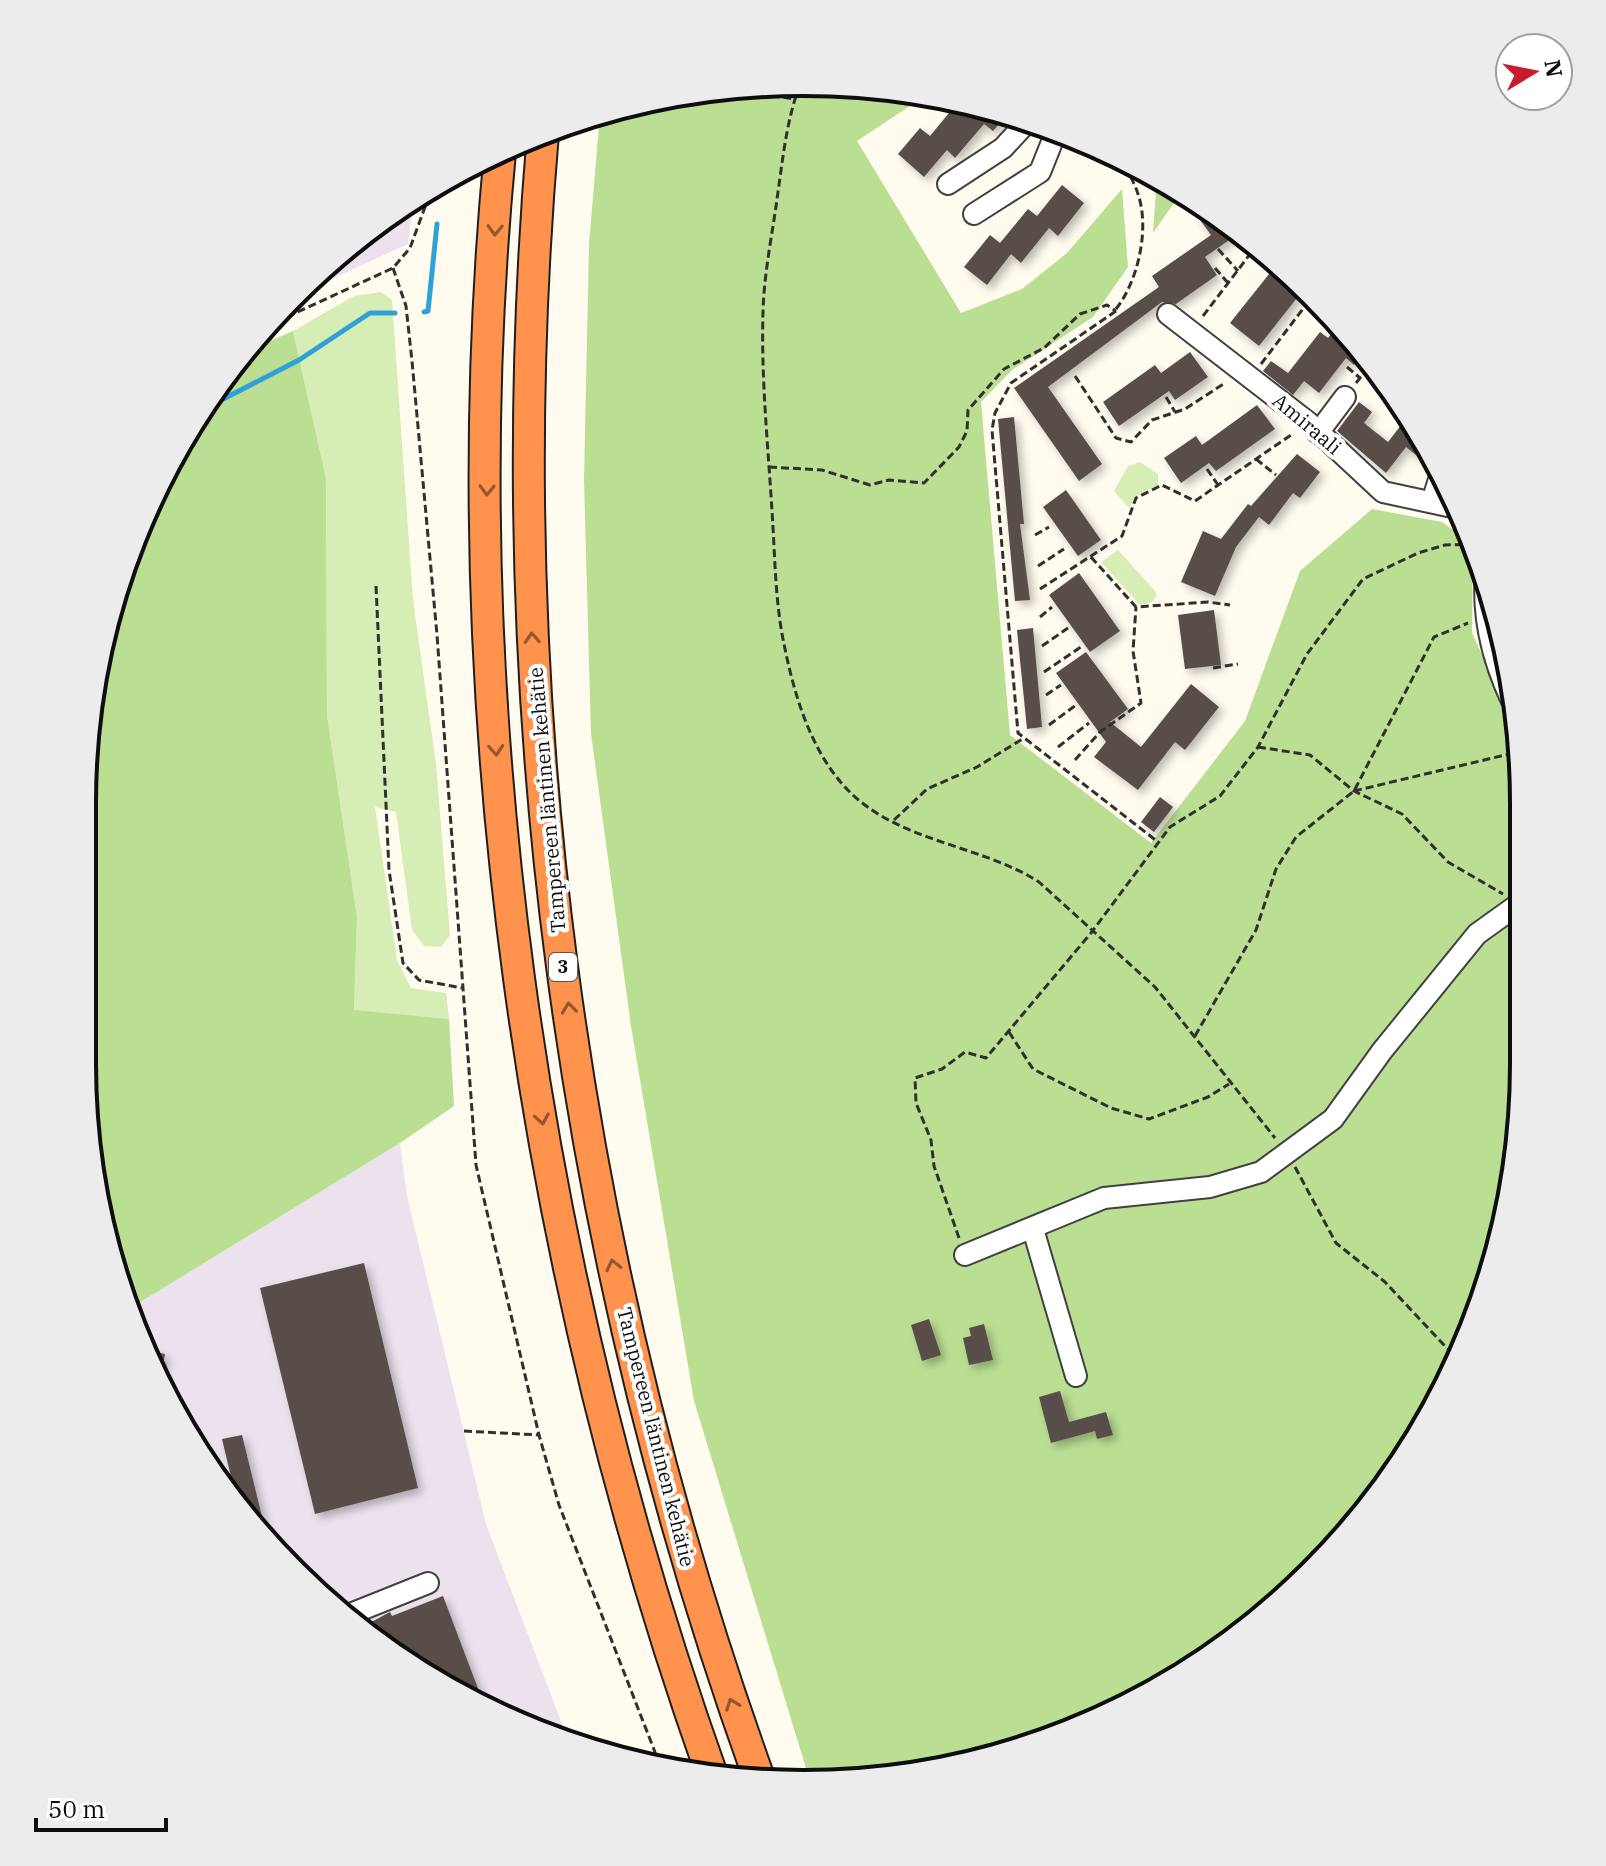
<svg xmlns="http://www.w3.org/2000/svg" width="1606" height="1866" font-family="'IBM Plex Serif',serif">
  <style>
    .industrial { fill: #ebe2ed }
    .green { fill: #d6edb5 }
    .forest { fill: #badf93 }
    .lines { fill: none; stroke-linecap: round; stroke-linejoin: round }
    .stream { stroke: #30a0d8; stroke-width: 5 }
    .building { fill: #584e49; filter: url(#shadow) }
    .minor-casing { stroke: #414141; stroke-width: 24 }
    .highway-casing { stroke: #1f1f1f; stroke-width: 34 }
    .path { stroke: #303030; stroke-width: 3; stroke-dasharray: 8 4; stroke-linecap: butt }
    .minor { stroke: #fff; stroke-width: 20 }
    .highway { stroke: #ff934d; stroke-width: 30 }
    .oneway { stroke: #935731 }
    .labels { text-anchor: middle; stroke-width: 8; stroke-linejoin: round; paint-order: stroke }
    .shield { fill: #fff; stroke: #565656; stroke-width: 2 }
    .shield-label { font-size: 18px; font-weight: bold; fill: #0e0e0e }
    .street-label { font-size: 20px; fill: #0e0e0e; stroke: #fff }
    .rim { fill: none; stroke: #0e0e0e; stroke-width: 4 }
  </style>
  <defs>
    <filter id="shadow"><feDropShadow dx="4.5" dy="4.5" stdDeviation="4" flood-color="#0004"/></filter>
  </defs>
  <rect width="100%" height="100%" fill="#fffbef"/>
  <g class="industrial">
    <polygon points="413,200 408,244 296,295 327,261"/>
    <polygon points="400,1143 407,1196 486,1524 568,1740 527,1729 402,1662 261,1538 157,1382 129,1309"/>
  </g>
  <g class="green">
    <polygon points="381,292 392,300 413,600 436,764 450,935 441,947 424,946 412,930 396,812 375,807 397,960 411,988 446,993 449,1019 354,1011 357,917 327,715 326,478 293,331 354,296"/>
    <polygon points="1140,462 1158,474 1158,485 1135,497 1129,508 1114,491 1128,466"/>
    <polygon points="1118,550 1155,591 1157,596 1152,602 1140,605 1101,562"/>
  </g>
  <g class="forest">
    <polygon points="850,84 925,96 857,141 961,313 1022,289 1067,253 1122,189 1128,267 1093,317 1012,370 981,402 1010,735 1151,843 1245,721 1300,571 1372,509 1442,522 1473,544 1472,633 1517,730 1522,755 1524,1063 1514,1167 1504,1180 1486,1284 1469,1338 1402,1464 1312,1573 1164,1687 1035,1746 897,1778 809,1778 694,1401 631,1026 591,734 584,480 589,244 600,114 708,88"/>
    <polygon points="1157,178 1181,193 1153,233"/>
    <polygon points="293,331 326,478 327,715 357,917 354,1010 449,1019 454,1106 400,1143 129,1309 106,1249 82,1063 88,709 157,484 231,364 240,354"/>
  </g>
  <g class="lines">
    <g class="stream">
      <polyline points="424,312 428,311 437,224"/>
      <polyline points="202,410 299,360 370,313 395,313"/>
    </g>
  </g>
  <g class="building">
    <polygon points="958,102 965,108 970,103 1008,114 993,131 984,124 955,158 947,150 924,177 898,154 920,128 930,136"/>
    <polygon points="1062,185 1084,203 1058,236 1049,228 1021,263 1011,254 987,285 964,267 990,235 1000,243 1028,209 1037,216"/>
    <polygon points="1208,210 1242,231 1205,257 1217,275 1176,304 1162,302 1048,387 1102,464 1079,481 1014,388 1159,287 1152,276 1211,235 1198,217"/>
    <polygon points="1277,264 1304,289 1259,346 1230,323"/>
    <polygon points="1340,323 1363,353 1354,365 1346,358 1319,393 1304,381 1293,395 1263,371 1271,361 1288,373 1320,332 1328,338"/>
    <polygon points="1190,352 1208,377 1175,400 1169,391 1119,426 1103,402 1155,365 1161,373"/>
    <polygon points="1359,402 1372,412 1364,423 1388,442 1408,416 1430,448 1421,459 1406,447 1386,473 1337,431"/>
    <polygon points="1257,405 1275,429 1216,471 1209,463 1181,483 1164,458 1196,436 1202,445"/>
    <polygon points="1014,417 1024,524 1020,524 1030,600 1015,601 998,419"/>
    <polygon points="1297,454 1320,472 1300,498 1293,493 1269,525 1259,517 1236,547 1215,596 1181,582 1203,531 1221,539 1248,504 1251,506"/>
    <polygon points="1066,490 1101,540 1078,556 1043,507"/>
    <polygon points="1079,573 1120,631 1090,652 1049,595"/>
    <polygon points="1214,610 1221,665 1185,669 1178,615"/>
    <polygon points="1033,628 1042,727 1027,729 1017,630"/>
    <polygon points="1086,652 1128,709 1110,722 1141,747 1191,684 1219,707 1185,750 1175,742 1138,790 1094,757 1106,742 1056,673"/>
    <polygon points="1160,797 1173,807 1154,832 1141,822"/>
    <polygon points="364,1263 418,1488 315,1514 260,1288"/>
    <polygon points="929,1319 941,1355 922,1361 911,1325"/>
    <polygon points="984,1324 993,1360 969,1365 963,1338 971,1336 969,1328"/>
    <polygon points="145,1350 165,1354 159,1386 157,1382"/>
    <polygon points="1060,1391 1069,1422 1106,1412 1113,1435 1097,1439 1095,1431 1051,1443 1039,1397"/>
    <polygon points="242,1435 269,1545 237,1502 222,1439"/>
    <polygon points="443,1596 485,1707 402,1662 362,1627 390,1612 392,1616"/>
  </g>
  <g class="lines">
    <g class="minor-casing">
      <g id="minor">
        <polyline points="948,184 1003,148 1028,121"/>
        <polyline points="974,214 1040,172 1056,132"/>
        <polyline points="1168,314 1309,423 1383,492 1457,508"/>
        <polyline points="1318,433 1345,397"/>
        <polyline points="1432,502 1441,473"/>
        <path d="M1486,573c-4,44 7,87 25,126"/>
        <polyline points="1033,1229 1076,1376"/>
        <polyline points="965,1255 1104,1198 1210,1187 1261,1172 1333,1119 1382,1051 1477,934 1523,901"/>
        <polyline points="348,1615 428,1583"/>
      </g>
    </g>
    <g class="highway-casing">
      <g id="highway">
        <path d="M543,133c-48,555 27,1121 216,1645"/>
        <path d="M500,152c-52,541 31,1115 213,1626"/>
      </g>
    </g>
    <g class="path">
      <path d="M800,85c-13,33 -17,72 -22,107 -5,39 -14,80 -15,120 -2,66 5,133 9,199 3,43 3,91 12,133 10,50 26,105 61,143 50,55 135,57 194,95l116,105 120,151"/>
      <polyline points="724,88 794,99"/>
      <polyline points="1218,249 1238,271"/>
      <polyline points="393,268 406,306 412,361 437,635 476,1165 539,1435 559,1505 660,1765"/>
      <polyline points="1215,268 1228,283"/>
      <path d="M1116,309c22,-28 34,-80 22,-115 -4,-13 -13,-27 -20,-39"/>
      <polyline points="1116,311 1011,383 995,413 992,430 1018,733 1158,842"/>
      <polyline points="1203,316 1257,245"/>
      <polyline points="265,327 393,268 410,248 433,185"/>
      <polyline points="1261,364 1312,297"/>
      <polyline points="1347,367 1360,378"/>
      <polyline points="1075,376 1116,438 1131,442 1152,420 1185,409 1225,383"/>
      <polyline points="1356,383 1371,364"/>
      <polyline points="1166,397 1175,412"/>
      <polyline points="1256,459 1276,475"/>
      <polyline points="769,467 822,470 870,485 889,480 924,483 959,447 967,431 968,410 1004,369 1044,348 1080,314 1107,305 1116,311"/>
      <polyline points="1207,469 1218,485"/>
      <polyline points="1035,535 1049,527"/>
      <polyline points="1091,557 1136,607 1208,602 1230,605"/>
      <polyline points="1038,566 1064,549"/>
      <polyline points="376,586 389,870 403,963 419,980 462,988"/>
      <polyline points="1040,589 1122,536 1136,498 1162,485 1195,501 1291,435"/>
      <polyline points="1040,617 1052,607"/>
      <polyline points="1042,646 1068,628"/>
      <polyline points="1213,668 1238,664"/>
      <polyline points="1044,672 1081,647"/>
      <polyline points="1046,695 1061,685"/>
      <polyline points="1049,725 1076,705"/>
      <polyline points="1058,747 1089,723"/>
      <polyline points="1258,747 1310,755 1354,791 1402,814 1448,862 1503,894"/>
      <polyline points="1075,760 1100,732 1141,703 1133,651 1136,607"/>
      <polyline points="1354,791 1522,751 1519,882"/>
      <polyline points="894,820 927,789 977,767 1024,738"/>
      <polyline points="1009,1032 1033,1069 1111,1108 1149,1119 1208,1097 1229,1084"/>
      <polyline points="1195,1036 1256,930 1276,869 1296,837 1354,791 1434,637 1468,623"/>
      <polyline points="1295,1167 1336,1243 1385,1282 1458,1360"/>
      <polyline points="959,1238 934,1166 931,1140 916,1103 915,1078 942,1069 965,1052 986,1058 1091,933 1170,827 1220,796 1258,747 1307,654 1363,579 1418,553 1445,545 1474,544"/>
      <polyline points="464,1431 539,1435"/>
    </g>
    <use href="#minor" class="minor"/>
    <use href="#highway" class="highway"/>
  </g>
  <defs><path id="oneway-chevron" d="M-2-3.5L2.5 0L-2 3.5" fill="none" stroke-width="1.6" stroke-linecap="round" stroke-linejoin="round" transform="scale(2)"/></defs>
  <g class="oneway">
    <use href="#oneway-chevron" transform="translate(495 230) rotate(92)"/>
    <use href="#oneway-chevron" transform="translate(487 490) rotate(91)"/>
    <use href="#oneway-chevron" transform="translate(532 638) rotate(-93)"/>
    <use href="#oneway-chevron" transform="translate(496 750) rotate(86)"/>
    <use href="#oneway-chevron" transform="translate(569 1008) rotate(-97)"/>
    <use href="#oneway-chevron" transform="translate(542 1119) rotate(80)"/>
    <use href="#oneway-chevron" transform="translate(613 1265) rotate(-103)"/>
    <use href="#oneway-chevron" transform="translate(732 1704) rotate(-110)"/>
  </g>
  <g class="labels">
    <rect class="shield" x="549" y="953" width="28" height="28" rx="6"/>
    <g class="shield-label">
      <text x="563" y="973">3</text>
    </g>
    <g class="street-label">
      <text transform="translate(1307 424) rotate(40)" y="7">Amiraali</text>
      <text transform="translate(547 800) rotate(-95)" y="7">Tampereen läntinen kehätie</text>
      <text transform="translate(656 1437) rotate(76)" y="7">Tampereen läntinen kehätie</text>
    </g>
  </g>
  <path d="M0 0H1606V1866H0ZM803 96H803A707 707 0 0 1 1510 803V1063A707 707 0 0 1 803 1770H803A707 707 0 0 1 96 1063V803A707 707 0 0 1 803 96Z" fill="#ececec" fill-rule="evenodd"/>
  <path class="rim" d="M803 96H803A707 707 0 0 1 1510 803V1063A707 707 0 0 1 803 1770H803A707 707 0 0 1 96 1063V803A707 707 0 0 1 803 96Z"/>
  <g transform="translate(1534 72) rotate(80)"><circle r="38" fill="#ffffff" stroke="#9f9f9f" stroke-width="2"/>
  <path d="M0-6L14 30L0 20L-14 30Z" fill="#ca1a2e"/>
  <text y="-12" font-size="22" font-weight="bold" text-anchor="middle" fill="#0e0e0e">N</text>
  </g>
  <path d="M36 1818v12h130v-12" fill="none" stroke="#0e0e0e" stroke-width="4"/>
  <text x="48" y="1818" font-size="24" fill="#0e0e0e" stroke="#ffffff" stroke-width="6" paint-order="stroke">50 m</text>
</svg>
